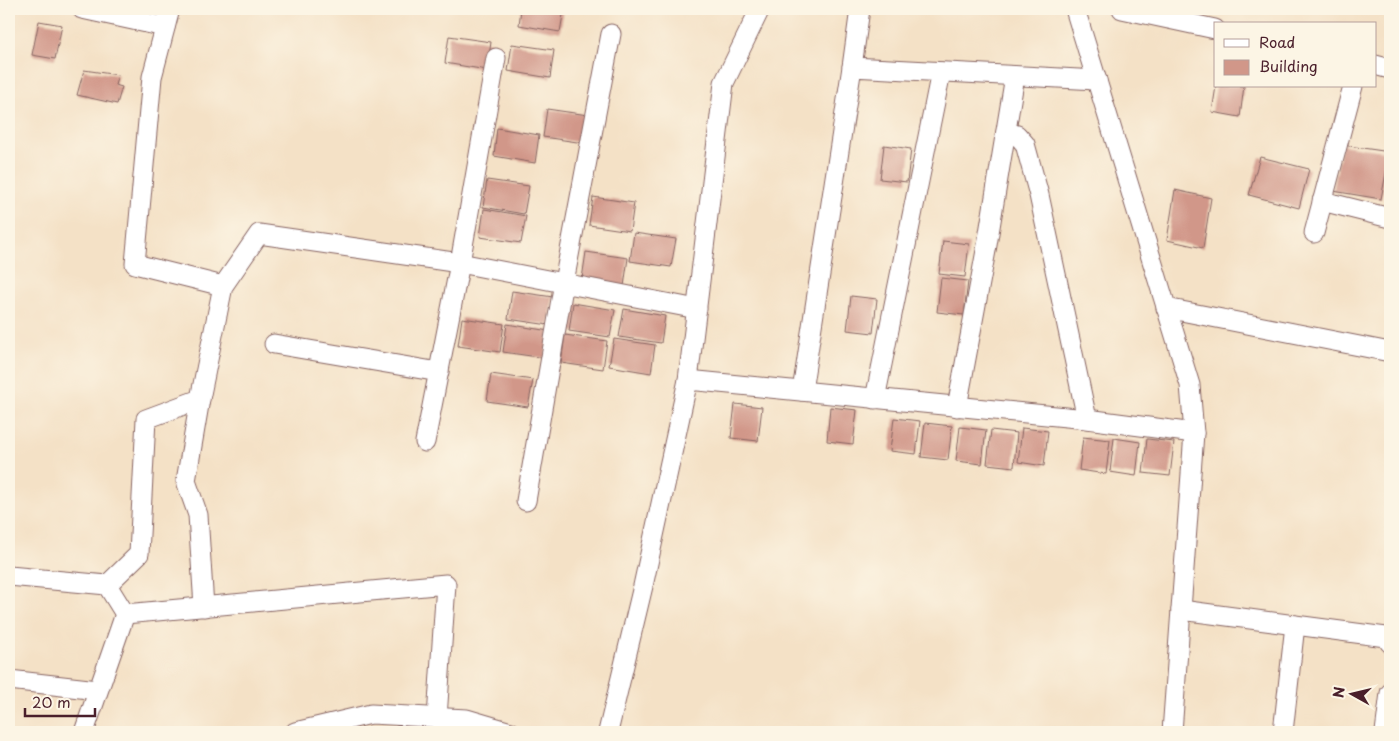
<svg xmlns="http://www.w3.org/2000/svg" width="1399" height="741" font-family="'Playpen Sans',sans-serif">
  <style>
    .building { fill: #d19789 }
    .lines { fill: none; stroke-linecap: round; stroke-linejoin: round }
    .minor-casing { stroke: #866361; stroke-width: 21 }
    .minor { stroke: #fff; stroke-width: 19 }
  </style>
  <rect width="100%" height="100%" fill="#fcf5e5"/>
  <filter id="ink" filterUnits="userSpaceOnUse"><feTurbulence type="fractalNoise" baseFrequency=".02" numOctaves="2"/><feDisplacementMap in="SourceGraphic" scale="10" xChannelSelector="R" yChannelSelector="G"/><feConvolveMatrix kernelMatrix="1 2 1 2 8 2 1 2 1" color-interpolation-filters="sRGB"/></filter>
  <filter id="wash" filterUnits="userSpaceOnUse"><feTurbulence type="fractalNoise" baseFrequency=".0096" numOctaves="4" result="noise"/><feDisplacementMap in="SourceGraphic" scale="20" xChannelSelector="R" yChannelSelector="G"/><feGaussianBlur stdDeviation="1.12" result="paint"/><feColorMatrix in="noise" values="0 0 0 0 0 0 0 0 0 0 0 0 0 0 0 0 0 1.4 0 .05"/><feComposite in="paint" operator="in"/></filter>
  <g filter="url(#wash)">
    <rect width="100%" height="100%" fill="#f4e1c6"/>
    <g id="blocks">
      <g class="building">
        <polygon points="521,9 564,9 560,32 519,25"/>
        <polygon points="39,21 62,25 55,59 32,55"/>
        <polygon points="449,36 491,42 487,70 445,63"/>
        <polygon points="512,44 554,50 550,78 508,71"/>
        <polygon points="84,70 118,75 115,85 122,87 117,104 77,95"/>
        <polygon points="1216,86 1244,86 1240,117 1212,112"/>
        <polygon points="547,109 588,115 584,143 543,137"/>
        <polygon points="497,128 539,135 535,163 494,156"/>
        <polygon points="884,145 911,149 907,182 880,179"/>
        <polygon points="1342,145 1390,152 1381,199 1333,191"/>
        <polygon points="1260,157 1309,169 1299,208 1249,195"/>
        <polygon points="487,180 529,186 524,214 483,207"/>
        <polygon points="1175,190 1211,198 1203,248 1167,240"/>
        <polygon points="593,197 634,203 630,231 589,225"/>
        <polygon points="484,209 526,216 521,243 480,237"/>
        <polygon points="634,233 676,239 671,267 630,261"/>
        <polygon points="943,241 969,244 965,277 939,274"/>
        <polygon points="586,252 628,258 624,286 582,279"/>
        <polygon points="941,278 968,281 964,315 937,312"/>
        <polygon points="512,291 553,297 549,325 508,319"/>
        <polygon points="851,296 877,299 873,333 847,330"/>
        <polygon points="573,303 615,310 610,337 569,331"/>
        <polygon points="624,309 665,316 661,343 619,337"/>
        <polygon points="462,318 504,324 500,352 458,346"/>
        <polygon points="507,324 549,331 545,358 503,352"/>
        <polygon points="565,335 607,341 603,369 561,363"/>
        <polygon points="614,339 655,345 651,373 609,366"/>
        <polygon points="491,374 533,380 528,407 487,401"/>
        <polygon points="735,404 762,407 758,441 731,438"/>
        <polygon points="830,407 857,410 853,444 827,441"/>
        <polygon points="894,418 920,421 916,454 890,451"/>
        <polygon points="925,423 952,426 948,460 921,457"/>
        <polygon points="960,427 986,430 982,464 956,461"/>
        <polygon points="1022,428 1048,431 1044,466 1018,462"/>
        <polygon points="991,430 1017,433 1014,467 987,464"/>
        <polygon points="1083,437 1110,440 1106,474 1079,470"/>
        <polygon points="1114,438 1140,442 1136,476 1110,472"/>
        <polygon points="1147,439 1174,442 1170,476 1143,473"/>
      </g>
    </g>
  </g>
  <g filter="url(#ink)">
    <use href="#blocks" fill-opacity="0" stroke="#866361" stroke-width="1"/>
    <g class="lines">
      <g class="minor-casing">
        <g id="minor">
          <polyline points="82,9 165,27"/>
          <polyline points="170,9 152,77 135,264 223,286"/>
          <polyline points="1122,9 1215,29"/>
          <polyline points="1375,65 1390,69"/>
          <polyline points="852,67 860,9"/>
          <polyline points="1006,132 1017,135 1025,144 1039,195 1087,419"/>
          <polyline points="1322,201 1390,218"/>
          <polyline points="1314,233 1353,86"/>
          <polyline points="1166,308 1390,352"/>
          <polyline points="274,344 439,372"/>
          <polyline points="688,380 724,83 760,9"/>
          <polyline points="802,391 852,67 1097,80"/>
          <polyline points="200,399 186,481 198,515 204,607"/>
          <polyline points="875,399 941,72"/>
          <polyline points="957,407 987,245 1015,76"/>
          <polyline points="425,442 460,263 496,58"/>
          <polyline points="526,501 564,282 611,34"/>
          <polyline points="9,576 107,585"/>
          <polyline points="1181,610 1386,637 1390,643"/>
          <polyline points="125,614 446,584 437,718"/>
          <polyline points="9,680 98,690"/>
          <polyline points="84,732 125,614 107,585 139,554 146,419 200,399 223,286 259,234 460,263 697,309"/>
          <polyline points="295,732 371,714 467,719 511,732"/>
          <polyline points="608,732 643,586 688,380 1087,419 1194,433 1190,385 1075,9"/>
          <polyline points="1172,732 1194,433"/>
          <polyline points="1283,732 1295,625"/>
          <polyline points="1385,732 1390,693"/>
        </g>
      </g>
      <use href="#minor" class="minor"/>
    </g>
  </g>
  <rect width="1399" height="741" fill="none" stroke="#fcf5e5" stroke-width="30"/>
  <rect x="1214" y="22" width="162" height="65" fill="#fcf5e5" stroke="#b59f9b"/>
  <rect x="1224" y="39" width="25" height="8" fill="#ffffff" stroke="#b59f9b"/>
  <text x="1259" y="48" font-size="15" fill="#4a1f2b">Road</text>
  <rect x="1224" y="60" width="25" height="15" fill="#d19789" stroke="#b59f9b"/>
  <text x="1259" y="72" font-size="15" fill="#4a1f2b">Building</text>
  <g transform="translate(1352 694) rotate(278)" stroke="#fcf5e5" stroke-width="4" paint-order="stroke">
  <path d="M0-4L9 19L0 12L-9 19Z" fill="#4a1f2b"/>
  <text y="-8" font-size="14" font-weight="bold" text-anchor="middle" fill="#4a1f2b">N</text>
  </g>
  <path d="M25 708v8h70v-8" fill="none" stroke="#4a1f2b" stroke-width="2.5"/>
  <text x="32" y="708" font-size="15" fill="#4a1f2b" stroke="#fcf5e5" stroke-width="4" paint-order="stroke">20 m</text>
</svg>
